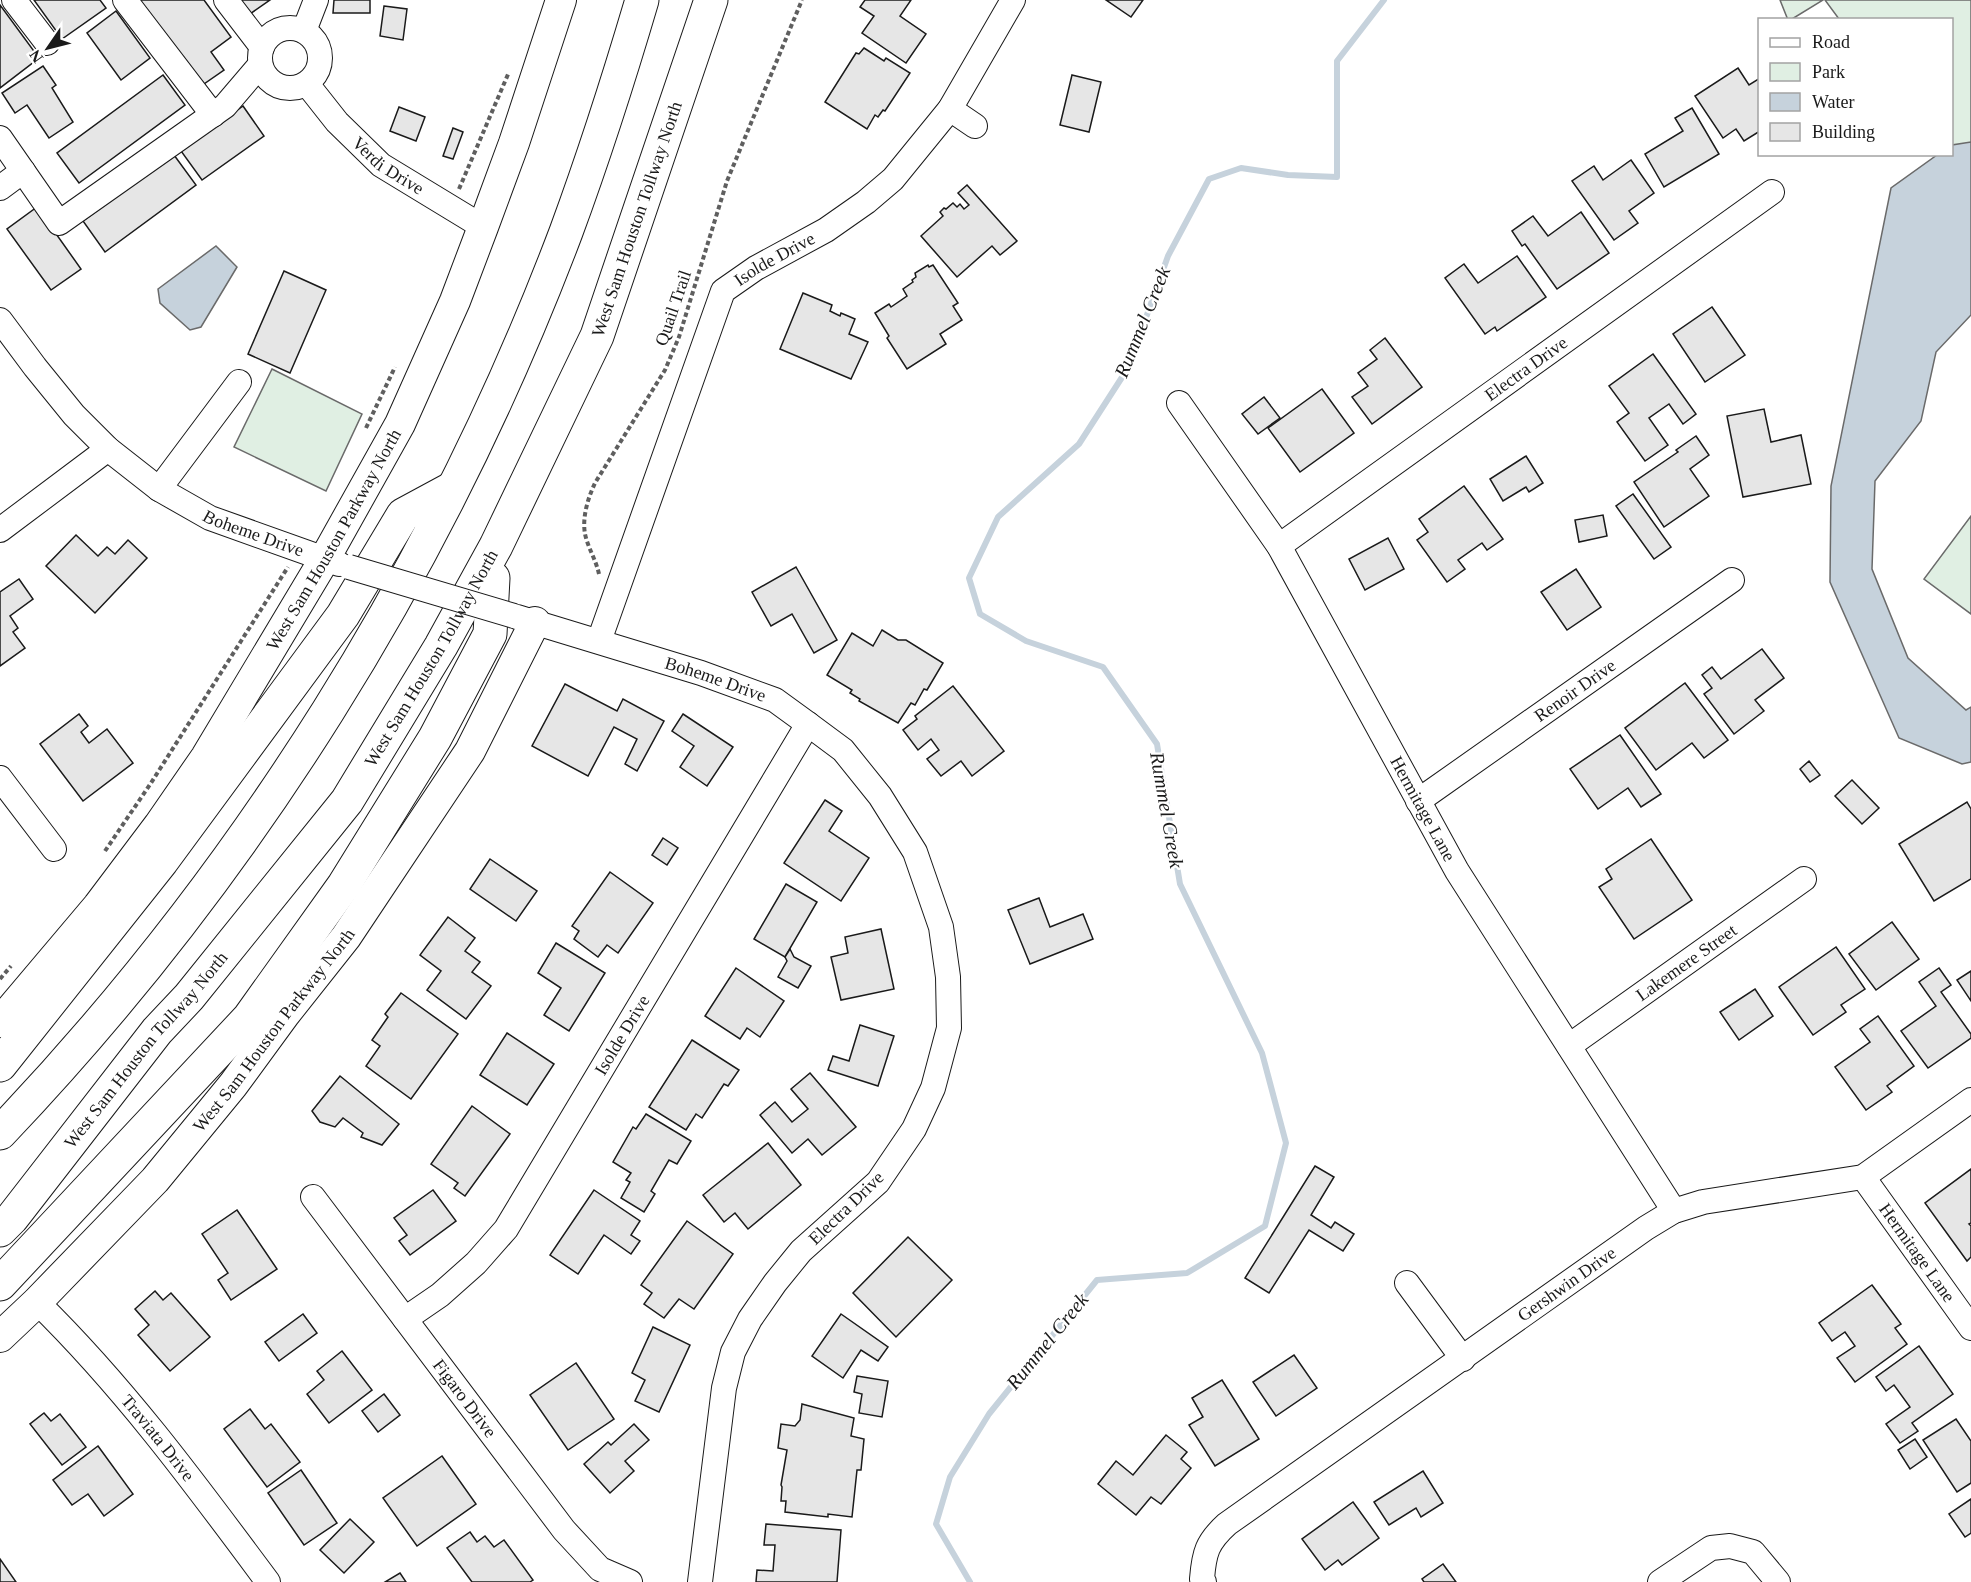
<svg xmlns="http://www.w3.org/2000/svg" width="1971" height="1582" font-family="'Times New Roman',serif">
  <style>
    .green { fill: #e0efe3; stroke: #6a6a6a; stroke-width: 1.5 }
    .water { fill: #c6d2dc; stroke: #6a6a6a; stroke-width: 1.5 }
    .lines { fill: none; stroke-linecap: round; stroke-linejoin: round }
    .stream { stroke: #c6d2dc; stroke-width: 6 }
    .building { fill: #e6e6e6; stroke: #1a1a1a; stroke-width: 1.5 }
    .minor-casing { stroke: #1a1a1a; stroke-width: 26 }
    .major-casing { stroke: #1a1a1a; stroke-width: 32 }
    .highway-casing { stroke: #1a1a1a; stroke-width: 35 }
    .path { stroke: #5f5f5f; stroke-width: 4; stroke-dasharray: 4.5 3; stroke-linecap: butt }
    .minor { stroke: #fff; stroke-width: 24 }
    .major { stroke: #fff; stroke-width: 30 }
    .highway { stroke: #fff; stroke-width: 33 }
    .minor-bridge-casing { stroke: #1a1a1a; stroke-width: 26; stroke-linecap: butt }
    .minor-bridge { stroke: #fff; stroke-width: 24 }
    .labels { text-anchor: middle; stroke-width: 4.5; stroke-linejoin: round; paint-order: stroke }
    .street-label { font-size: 18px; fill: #1a1a1a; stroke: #fff }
    .water-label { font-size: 20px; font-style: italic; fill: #1a1a1a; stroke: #fff }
  </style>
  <rect width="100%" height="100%" fill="#fff"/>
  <g class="green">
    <polygon points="1780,0 1823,0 1792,19 1788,20"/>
    <polygon points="1825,0 1971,0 1971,207 1934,155 1952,154 1952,20 1839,19"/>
    <polygon points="272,369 362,414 326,491 234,447"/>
    <polygon points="1971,516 1971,614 1924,579"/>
  </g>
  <g class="water">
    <polygon points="1971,142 1971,315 1936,352 1921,421 1875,481 1872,569 1908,658 1966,710 1971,707 1971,762 1962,764 1899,738 1830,582 1831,486 1891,188 1937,155 1952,154 1952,145"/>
    <polygon points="216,246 237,267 201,327 190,330 160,303 158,289"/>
  </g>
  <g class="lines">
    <polyline class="stream" points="970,1582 936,1524 950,1477 989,1414 1097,1280 1187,1273 1265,1226 1286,1143 1262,1053 1180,884 1157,744 1103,667 1026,641 980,614 969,578 998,517 1079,444 1128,368 1168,256 1209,179 1241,168 1288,175 1337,177 1337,61 1384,0"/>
  </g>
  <g class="building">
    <polygon points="34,0 100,0 106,8 62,39"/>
    <polygon points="138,0 204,0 231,37 211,52 224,70 201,86"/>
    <polygon points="235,0 270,0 247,16"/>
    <polygon points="334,0 370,0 370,13 333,13"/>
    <polygon points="865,0 911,0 900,16 926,34 906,63 862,33 874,16 860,7"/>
    <polygon points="1106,0 1143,0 1131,17"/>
    <polygon points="0,5 39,58 0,88"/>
    <polygon points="384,6 407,9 403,40 380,36"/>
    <polygon points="116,11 150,58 121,80 87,33"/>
    <polygon points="864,48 884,61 886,58 910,73 885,111 883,110 878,117 875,115 867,129 825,102 856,53 859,54"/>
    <polygon points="43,66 56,85 52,88 73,122 49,138 27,105 15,113 2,93"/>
    <polygon points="1738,68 1749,85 1760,78 1760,131 1744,141 1736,129 1723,138 1695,96"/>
    <polygon points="163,75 185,105 79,183 57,153"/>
    <polygon points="1072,75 1101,82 1089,132 1060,125"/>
    <polygon points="243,106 264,136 202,180 181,151"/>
    <polygon points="399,107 425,117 416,141 390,131"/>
    <polygon points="1692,108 1719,154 1664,187 1645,154 1683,131 1675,118"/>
    <polygon points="453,128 463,132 453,159 443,156"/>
    <polygon points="174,155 196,185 105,252 83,221"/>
    <polygon points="1631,160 1654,193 1629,211 1638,223 1614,240 1572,181 1594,166 1603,180"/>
    <polygon points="967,185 1017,241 1000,255 992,246 957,277 921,236 943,216 940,212 944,208 946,209 953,203 957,207 960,204 964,209 969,205 958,193"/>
    <polygon points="37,207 81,269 51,290 7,229"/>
    <polygon points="1581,212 1609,253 1557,289 1525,244 1522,246 1512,231 1533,216 1548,236"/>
    <polygon points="1517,256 1546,297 1497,331 1495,327 1485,334 1445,278 1464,264 1478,283"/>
    <polygon points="928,265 929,267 933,265 958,303 953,306 962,320 940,334 946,344 907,369 887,338 889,336 875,313 889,304 891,307 907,296 903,289 913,282 912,280 916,277 915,273"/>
    <polygon points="284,271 326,290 290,373 248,354"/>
    <polygon points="803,293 832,305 830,311 840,316 841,313 855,319 849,334 868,342 851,379 780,349"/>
    <polygon points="1712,307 1745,355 1705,382 1673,334"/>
    <polygon points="1385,338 1422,387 1372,424 1352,397 1368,386 1358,373 1377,359 1370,350"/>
    <polygon points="1653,354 1696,414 1683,424 1669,404 1649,418 1668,445 1645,461 1617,422 1629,413 1609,386"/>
    <polygon points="1322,389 1354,433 1300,472 1268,428"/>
    <polygon points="1264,397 1280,418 1258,434 1242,414"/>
    <polygon points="1764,409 1771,442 1801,435 1811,484 1743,497 1727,416"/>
    <polygon points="1696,436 1709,455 1690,469 1709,496 1664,527 1634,482 1678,452 1676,450"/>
    <polygon points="1526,456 1543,483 1529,492 1526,487 1503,501 1490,479"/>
    <polygon points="1464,486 1503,539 1487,550 1482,543 1458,560 1465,569 1447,582 1417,540 1428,532 1419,519"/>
    <polygon points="1633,494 1671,547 1654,559 1616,506"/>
    <polygon points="1603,515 1607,536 1579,542 1575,520"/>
    <polygon points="76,535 98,556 107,547 115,554 128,540 147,558 95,613 46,566"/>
    <polygon points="1388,538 1404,569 1365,590 1349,559"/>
    <polygon points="796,567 837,640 814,653 792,614 771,626 752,592"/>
    <polygon points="1576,569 1601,607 1567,630 1541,592"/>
    <polygon points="19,579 33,599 10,616 18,628 13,632 25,648 0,666 0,592"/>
    <polygon points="882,630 898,640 906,640 943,663 927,690 924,689 915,705 911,703 898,723 859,701 860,699 850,693 852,690 827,675 852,633 873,646"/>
    <polygon points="1762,649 1784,678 1755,700 1764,711 1734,734 1704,694 1712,688 1702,675 1712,667 1721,679"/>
    <polygon points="1685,683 1728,740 1704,758 1692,743 1656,770 1625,728"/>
    <polygon points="565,684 617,711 623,699 664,721 637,771 625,764 637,739 614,727 588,776 532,746"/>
    <polygon points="953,686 1004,751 972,776 961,761 941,776 927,759 939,750 931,739 918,750 903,730 917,719 915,716"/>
    <polygon points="79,714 88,726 81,732 89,743 107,729 133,763 83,801 40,744"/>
    <polygon points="683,714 733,747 707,786 680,767 694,746 672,731"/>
    <polygon points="1620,735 1661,794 1641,807 1628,788 1598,809 1570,769"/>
    <polygon points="1809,761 1820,775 1810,782 1800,769"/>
    <polygon points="1852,780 1879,808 1862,824 1835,796"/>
    <polygon points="825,800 842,811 829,831 869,858 841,901 784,863"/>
    <polygon points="1967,802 1971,809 1971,879 1934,901 1899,844"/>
    <polygon points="663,838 678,848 667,865 652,855"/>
    <polygon points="1651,839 1692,900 1634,939 1599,887 1612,879 1606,869"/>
    <polygon points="490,859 537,891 516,921 470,889"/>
    <polygon points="610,872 653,903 618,953 607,945 598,957 574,939 579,931 572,926"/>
    <polygon points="786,884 817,902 785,957 754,939"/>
    <polygon points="1039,898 1050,927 1083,914 1093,939 1030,964 1008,910"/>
    <polygon points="448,917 475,938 465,951 480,962 472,972 491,986 466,1019 427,990 441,971 420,955"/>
    <polygon points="1892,922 1919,959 1876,990 1849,954"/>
    <polygon points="881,929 894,989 841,1000 831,957 848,953 845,937"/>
    <polygon points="556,943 605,973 569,1031 544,1015 561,988 538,973"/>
    <polygon points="1836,947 1865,989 1841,1005 1846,1012 1813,1035 1779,987"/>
    <polygon points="790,949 794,957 811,966 798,988 778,977 787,961 785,957"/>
    <polygon points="736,968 784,1001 760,1037 747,1028 740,1039 705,1016"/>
    <polygon points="1939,968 1951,985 1941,992 1971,1034 1971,1038 1928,1068 1901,1031 1936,1006 1919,982"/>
    <polygon points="1971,971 1971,1001 1957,980"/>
    <polygon points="1755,989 1773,1016 1739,1040 1720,1012"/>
    <polygon points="401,993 458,1034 411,1099 366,1066 380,1046 372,1040 388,1017 385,1014"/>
    <polygon points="1878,1016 1914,1066 1887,1086 1892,1092 1866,1110 1835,1067 1870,1042 1860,1029"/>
    <polygon points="860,1025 894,1036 878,1086 828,1070 833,1056 849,1061"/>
    <polygon points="507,1033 554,1064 527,1105 480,1075"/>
    <polygon points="692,1040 739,1070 728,1086 724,1084 702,1118 696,1114 686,1130 649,1107"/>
    <polygon points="810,1073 856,1127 822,1155 808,1139 792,1153 760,1115 775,1102 792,1122 808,1109 791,1089"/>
    <polygon points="340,1076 399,1124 382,1145 361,1137 363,1133 343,1118 335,1127 320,1122 312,1111"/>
    <polygon points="472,1106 510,1134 465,1196 454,1188 458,1183 431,1164"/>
    <polygon points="646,1114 691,1141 677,1164 669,1160 651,1191 655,1194 644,1212 621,1198 630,1182 626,1180 631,1173 613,1162 633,1127 636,1129"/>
    <polygon points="768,1143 801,1185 748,1229 735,1213 724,1222 703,1195"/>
    <polygon points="1315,1166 1334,1177 1311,1215 1331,1228 1335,1222 1354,1234 1343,1251 1309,1230 1269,1293 1245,1278"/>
    <polygon points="1971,1169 1971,1223 1969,1224 1971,1226 1971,1257 1967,1261 1925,1203"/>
    <polygon points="433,1190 456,1221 410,1255 399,1241 407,1235 394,1218"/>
    <polygon points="594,1190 640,1221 631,1235 640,1241 631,1254 604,1235 578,1274 550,1255"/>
    <polygon points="237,1210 277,1269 231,1300 218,1280 228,1273 202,1234"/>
    <polygon points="687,1221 733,1254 694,1309 679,1299 664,1318 644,1304 652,1293 641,1285"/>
    <polygon points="908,1237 952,1280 896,1337 853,1293"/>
    <polygon points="1872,1285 1901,1324 1895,1328 1907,1344 1855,1382 1837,1358 1855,1346 1845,1332 1832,1341 1819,1323"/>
    <polygon points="155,1291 163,1300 171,1293 210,1337 170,1371 138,1335 149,1325 135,1309"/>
    <polygon points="303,1314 317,1333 279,1361 265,1342"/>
    <polygon points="841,1314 888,1347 878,1361 861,1350 843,1378 812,1356"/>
    <polygon points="653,1327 690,1345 659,1412 635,1401 645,1380 632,1373"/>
    <polygon points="1919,1346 1953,1394 1912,1423 1918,1431 1900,1443 1886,1424 1910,1407 1894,1385 1886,1391 1876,1377"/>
    <polygon points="342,1351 372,1390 329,1423 307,1394 324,1380 317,1371"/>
    <polygon points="1294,1355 1317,1388 1276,1416 1253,1382"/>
    <polygon points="576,1363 614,1419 568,1450 530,1395"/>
    <polygon points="857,1376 888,1381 882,1417 859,1413 862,1394 854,1392"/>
    <polygon points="1222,1380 1259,1439 1215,1466 1189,1425 1203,1417 1192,1398"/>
    <polygon points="384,1394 400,1415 378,1432 362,1411"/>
    <polygon points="802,1404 854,1418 851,1436 864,1439 861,1470 857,1470 852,1517 828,1514 828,1517 785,1512 786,1501 781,1501 782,1487 781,1485 787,1450 778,1448 781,1424 795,1426 800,1420"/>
    <polygon points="250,1409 265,1429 271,1424 300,1462 267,1487 224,1429"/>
    <polygon points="44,1413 51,1421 60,1414 86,1447 62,1465 30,1424"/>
    <polygon points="1956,1419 1971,1441 1971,1483 1957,1492 1923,1440"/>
    <polygon points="634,1424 649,1440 625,1461 634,1471 610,1493 584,1464 608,1442 611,1445"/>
    <polygon points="1166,1435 1187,1452 1181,1459 1191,1468 1161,1504 1151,1497 1136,1515 1098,1484 1116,1461 1133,1475"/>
    <polygon points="1915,1439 1927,1457 1910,1469 1898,1450"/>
    <polygon points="98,1446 133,1494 104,1516 88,1494 72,1505 53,1480"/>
    <polygon points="442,1456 476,1504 417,1546 383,1498"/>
    <polygon points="301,1470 337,1523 304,1545 268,1493"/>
    <polygon points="1423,1471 1443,1503 1421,1517 1416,1508 1389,1525 1374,1502"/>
    <polygon points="1971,1499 1971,1533 1965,1537 1949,1514"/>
    <polygon points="1353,1502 1379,1538 1342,1565 1338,1560 1325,1570 1302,1539"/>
    <polygon points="350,1519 374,1542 344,1573 320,1550"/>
    <polygon points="766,1524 841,1530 837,1582 756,1582 757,1570 773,1571 775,1545 764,1545"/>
    <polygon points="470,1532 477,1542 485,1536 494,1547 504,1540 533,1580 530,1582 472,1582 447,1548"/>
    <polygon points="0,1559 16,1582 0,1582"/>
    <polygon points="1443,1564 1456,1582 1424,1582 1422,1579"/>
    <polygon points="400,1573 406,1582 385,1582"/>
  </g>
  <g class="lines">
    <g class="minor-casing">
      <g id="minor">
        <polyline points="14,0 47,43"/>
        <polyline points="125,0 213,115"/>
        <polyline points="226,0 262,47"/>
        <circle cx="290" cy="58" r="30"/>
        <polyline points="304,31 316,0"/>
        <path id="s1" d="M307,84l30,38 44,43 102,62"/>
        <polyline points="950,109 975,126"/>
        <polyline points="0,138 59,223 225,106 260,65"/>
        <polyline points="0,188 23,171"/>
        <path id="s2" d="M0,320l35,47 39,48 34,34 51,40 51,29 129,46"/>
        <path id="s3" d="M1179,403l100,143 178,325 217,340"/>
        <polyline points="159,489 239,382"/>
        <polyline points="0,530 108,449"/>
        <path id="s4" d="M1279,546l493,-354"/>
        <path id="s5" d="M517,617l184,56 74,27 33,24 35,26 37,46 35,56 26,75 7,50 1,51 -16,60 -19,41 -36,53 -77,69 -26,32 -25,36 -17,33 -9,36 -24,194"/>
        <path id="s6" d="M599,641l124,-350 33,-23 70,-38 40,-28 27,-23 57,-70 63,-109"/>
        <polyline points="0,778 54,849"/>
        <path id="s7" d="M1418,801l314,-221"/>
        <path id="s8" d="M1569,1046l235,-167"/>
        <path id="s9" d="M1863,1177l108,151"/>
        <path id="s10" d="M313,1197l251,333 36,39 30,13"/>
        <polyline points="1407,1283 1463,1359"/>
        <path id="s11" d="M37,1302c87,85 159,183 231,280"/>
        <path id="s12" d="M405,1319l35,-24 36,-32 30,-34 302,-505"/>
        <path id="s13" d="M1204,1582l-2,-3c2,-26 5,-37 25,-55l419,-296 28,-17 29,-9 160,-25 108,-77"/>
        <polyline points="1660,1582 1711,1548 1730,1546 1753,1552 1778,1582"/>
      </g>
    </g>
    <g class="major-casing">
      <g id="major">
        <path id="s14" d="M0,1022l98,-116 61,-81 47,-68 118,-197 76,-136 55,-123 28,-74 31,-84 47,-143"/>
        <path id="s15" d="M0,1337l37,-35 118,-122 78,-95 52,-71 61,-77 124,-186 65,-129"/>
      </g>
    </g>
    <g class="highway-casing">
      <g id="highway">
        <polyline points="0,1065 162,861 343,615 403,515 453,488"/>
        <path d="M0,1133c246,-258 440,-567 566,-901 28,-76 53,-154 76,-232"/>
        <path id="s16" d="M0,1230l12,-12 145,-187 32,-34 158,-196 94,-155 55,-100 101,-210 114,-336"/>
        <polyline points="0,1284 249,1018 344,885 435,738 490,634 493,578"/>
      </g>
    </g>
    <g class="path">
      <polyline points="459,189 509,72"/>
      <polyline points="366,428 395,367"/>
      <path d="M599,574c-3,-14 -11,-26 -14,-40 -3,-17 3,-36 10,-51l70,-113 14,-33 48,-156 75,-181"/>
      <polyline points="105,851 151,783 288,567"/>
      <polyline points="0,979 11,966"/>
    </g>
    <use href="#minor" class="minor"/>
    <use href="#major" class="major"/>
    <use href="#highway" class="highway"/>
    <g class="minor-bridge-casing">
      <polyline id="minor-bridge" points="349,567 514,616"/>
    </g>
    <use href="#minor-bridge" class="minor-bridge"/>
  </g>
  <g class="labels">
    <g class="street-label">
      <text dy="6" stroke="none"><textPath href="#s1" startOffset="116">Verdi Drive</textPath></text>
      <text dy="6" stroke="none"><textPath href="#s16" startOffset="1204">West Sam Houston Tollway North</textPath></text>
      <text dy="6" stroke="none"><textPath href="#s6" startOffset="432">Isolde Drive</textPath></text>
      <text transform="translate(673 308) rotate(-71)" y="6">Quail Trail</text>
      <text dy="6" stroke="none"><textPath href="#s4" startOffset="304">Electra Drive</textPath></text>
      <text dy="6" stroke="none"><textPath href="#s2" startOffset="338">Boheme Drive</textPath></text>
      <text dy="6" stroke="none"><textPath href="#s14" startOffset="588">West Sam Houston Parkway North</textPath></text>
      <text dy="6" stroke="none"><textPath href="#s16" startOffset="718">West Sam Houston Tollway North</textPath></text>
      <text dy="6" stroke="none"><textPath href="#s5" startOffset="208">Boheme Drive</textPath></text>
      <text dy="6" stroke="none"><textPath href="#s7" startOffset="192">Renoir Drive</textPath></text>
      <text dy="6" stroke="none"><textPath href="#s3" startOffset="474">Hermitage Lane</textPath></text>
      <text dy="6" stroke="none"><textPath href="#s8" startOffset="144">Lakemere Street</textPath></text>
      <text dy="6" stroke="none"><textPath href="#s15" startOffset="412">West Sam Houston Parkway North</textPath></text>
      <text dy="6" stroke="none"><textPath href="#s12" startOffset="362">Isolde Drive</textPath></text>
      <text dy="6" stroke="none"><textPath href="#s16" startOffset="232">West Sam Houston Tollway North</textPath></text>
      <text transform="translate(846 1208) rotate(-44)" y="6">Electra Drive</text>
      <text dy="6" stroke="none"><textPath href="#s9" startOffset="93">Hermitage Lane</textPath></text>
      <text dy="6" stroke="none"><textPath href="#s13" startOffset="482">Gershwin Drive</textPath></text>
      <text dy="6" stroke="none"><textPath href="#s10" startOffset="252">Figaro Drive</textPath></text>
      <text dy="6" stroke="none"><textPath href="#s11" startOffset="182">Traviata Drive</textPath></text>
    </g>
    <g class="water-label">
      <text transform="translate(1142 322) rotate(-68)" y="7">Rummel Creek</text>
      <text transform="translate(1167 810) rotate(80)" y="7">Rummel Creek</text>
      <text transform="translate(1047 1341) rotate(-51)" y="7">Rummel Creek</text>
    </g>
  </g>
  <rect x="1758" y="18" width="195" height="138" fill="#ffffff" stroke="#a3a3a3" stroke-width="1.5"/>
  <rect x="1770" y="38" width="30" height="9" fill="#ffffff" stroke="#a3a3a3" stroke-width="1.5"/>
  <text x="1812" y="48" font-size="18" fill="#1a1a1a">Road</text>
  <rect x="1770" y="63" width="30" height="18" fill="#e0efe3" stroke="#a3a3a3" stroke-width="1.5"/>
  <text x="1812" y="78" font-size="18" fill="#1a1a1a">Park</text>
  <rect x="1770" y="93" width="30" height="18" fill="#c6d2dc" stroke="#a3a3a3" stroke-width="1.5"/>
  <text x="1812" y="108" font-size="18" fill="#1a1a1a">Water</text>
  <rect x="1770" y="123" width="30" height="18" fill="#e6e6e6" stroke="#a3a3a3" stroke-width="1.5"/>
  <text x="1812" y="138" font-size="18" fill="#1a1a1a">Building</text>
  <g transform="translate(48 48) rotate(235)" stroke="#ffffff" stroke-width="4.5" paint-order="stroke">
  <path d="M0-4.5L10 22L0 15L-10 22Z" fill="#1a1a1a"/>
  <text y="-9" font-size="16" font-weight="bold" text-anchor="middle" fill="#1a1a1a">N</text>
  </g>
</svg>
